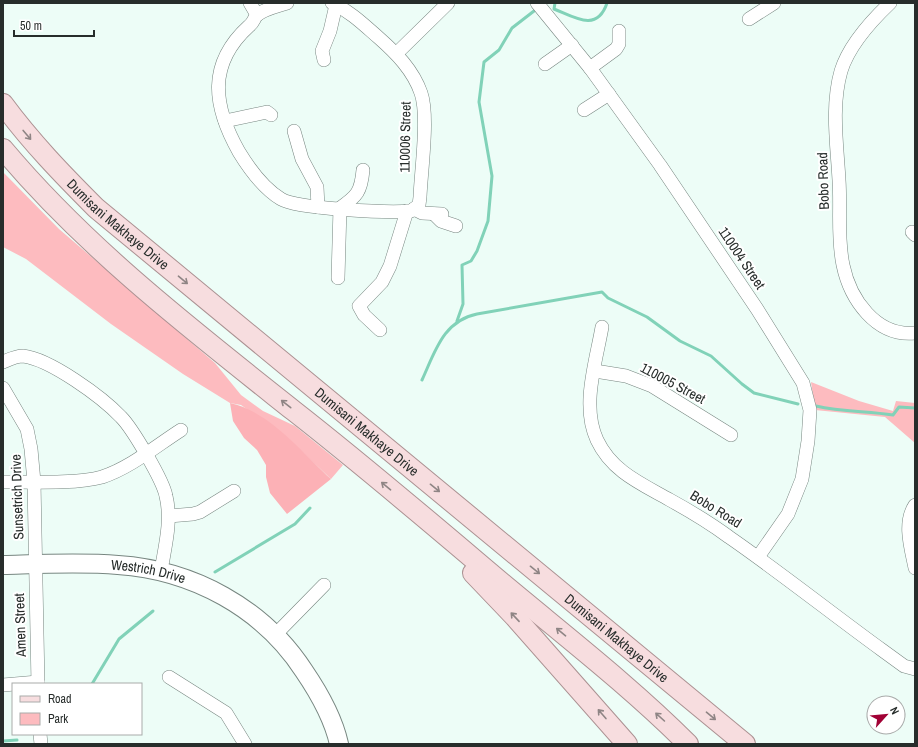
<svg xmlns="http://www.w3.org/2000/svg" width="918" height="747" font-family="'Archivo Narrow',sans-serif">
  <style>
    .green { fill: #fdbbbf }
    .forest { fill: #fcb1b6 }
    .lines { fill: none; stroke-linecap: round; stroke-linejoin: round }
    .stream { stroke: #81d2b8; stroke-width: 3 }
    .street-casing { stroke: #778680; stroke-width: 14 }
    .secondary-casing { stroke: #778680; stroke-width: 20 }
    .primary-casing { stroke: #ab9192; stroke-width: 22 }
    .street { stroke: #fff; stroke-width: 13 }
    .secondary { stroke: #fff; stroke-width: 18 }
    .primary { stroke: #f7dddf; stroke-width: 20 }
    .oneway { stroke: #8f8585 }
    .labels { text-anchor: middle; stroke-width: 4; stroke-linejoin: round; paint-order: stroke }
    .street-label { font-size: 14px; fill: #272d2b; stroke: #fff }
  </style>
  <rect width="100%" height="100%" fill="#edfdf7"/>
  <g class="green">
    <polygon points="3,172 59,229 215,363 241,395 263,411 295,426 343,465 331,479 290,440 241,405 230,403 183,374 111,324 26,259 3,247"/>
    <polygon points="811,382 859,401 893,411 896,401 915,403 915,443 885,417 815,410"/>
  </g>
  <path class="forest" d="M230,403c39,8 73,50 101,76l-44,35 -17,-21 -4,-16v-12l-9,-15 -13,-12 -11,-17z"/>
  <g class="lines">
    <g class="stream">
      <path d="M555,3l-1,6c20,8 43,24 53,-6"/>
      <polyline points="457,321 463,304 462,265 471,261 477,251 488,221 492,176 479,102 484,62 499,50 512,28 534,11"/>
      <path d="M422,380c13,-28 21,-59 55,-66l125,-22 6,6 39,19 33,24 31,15 31,28 12,9 44,11"/>
      <path d="M816,406c26,6 52,5 77,9l6,-8 16,1"/>
      <polyline points="215,572 295,524 310,508"/>
      <polyline points="92,684 119,639 153,611"/>
      <polyline points="3,741 17,740"/>
    </g>
    <g class="street-casing">
      <g id="street">
        <polyline points="250,3 257,15"/>
        <path d="M287,3c-9,3 -24,6 -31,13 -2,3 -3,7 -7,10 -42,38 -36,80 -10,126 11,18 24,36 42,47 16,10 109,14 130,12l8,-6 1,-8c1,-26 9,-81 1,-104 -8,-23 -25,-40 -42,-55 -16,-14 -28,-26 -47,-35"/>
        <polyline points="537,3 590,68 660,165 757,309 803,383 810,410 808,441 802,479 788,514 758,557"/>
        <path d="M890,3c-20,19 -41,42 -49,68 -10,35 -4,73 -2,109 2,28 -2,57 4,85 7,34 33,72 72,68"/>
        <polyline points="749,19 774,3"/>
        <polyline points="397,53 448,3"/>
        <polyline points="324,60 322,51 330,31 336,5"/>
        <polyline points="545,64 572,45"/>
        <polyline points="590,68 616,49 619,44 619,31"/>
        <polyline points="584,110 609,94"/>
        <polyline points="225,121 267,112 271,115"/>
        <polyline points="294,131 302,159 317,187 318,207"/>
        <polyline points="414,209 422,213 442,214"/>
        <polyline points="434,214 441,221 456,226"/>
        <polyline points="912,232 915,235"/>
        <path d="M338,278l2,-70c17,-12 21,-16 23,-38"/>
        <path d="M602,327c-6,35 -21,79 -5,113 15,32 45,44 73,60 20,11 40,23 59,37 52,36 102,76 153,113l22,16 11,3"/>
        <polyline points="380,330 364,315 359,306 382,282 390,266 407,211"/>
        <path d="M3,362c7,-3 13,-6 20,-6 27,3 79,41 98,61 11,11 42,63 45,79 6,25 -1,50 -5,75"/>
        <polyline points="595,371 626,376 652,386 731,435"/>
        <polyline points="3,388 27,429 31,449 34,482 38,684"/>
        <path d="M3,482c27,0 74,2 99,-5 28,-9 54,-31 79,-47"/>
        <path d="M915,505c-12,18 -4,43 0,63"/>
        <polyline points="169,516 193,514 200,512 234,491"/>
        <polyline points="276,634 324,585"/>
        <polyline points="169,677 226,713 245,744"/>
        <polyline points="3,685 38,682"/>
        <polyline points="40,734 41,744"/>
      </g>
    </g>
    <g class="secondary-casing">
      <g id="secondary">
        <path id="s1" d="M3,565c38,-1 78,-3 115,0 75,5 145,43 186,106 15,22 29,46 35,73"/>
      </g>
    </g>
    <g class="primary-casing">
      <g id="primary">
        <path id="s2" d="M3,104c28,38 60,71 93,104l649,536"/>
        <path d="M3,149c84,100 189,181 291,262 73,57 144,118 215,178 60,50 123,99 179,155"/>
        <polyline points="473,573 515,617 627,744"/>
      </g>
    </g>
    <use href="#street" class="street"/>
    <use href="#secondary" class="secondary"/>
    <use href="#primary" class="primary"/>
  </g>
  <defs><path id="oneway-shaft" d="M-6 0H5M1.5-3L5.5 0L1.5 3" fill="none" stroke-width="1.6" stroke-linecap="round" stroke-linejoin="round"/></defs>
  <g class="oneway">
    <use href="#oneway-shaft" transform="translate(27 135) rotate(50)"/>
    <use href="#oneway-shaft" transform="translate(183 280) rotate(40)"/>
    <use href="#oneway-shaft" transform="translate(286 404) rotate(-142)"/>
    <use href="#oneway-shaft" transform="translate(386 486) rotate(-140)"/>
    <use href="#oneway-shaft" transform="translate(435 488) rotate(39)"/>
    <use href="#oneway-shaft" transform="translate(535 570) rotate(39)"/>
    <use href="#oneway-shaft" transform="translate(515 617) rotate(-133)"/>
    <use href="#oneway-shaft" transform="translate(561 632) rotate(-140)"/>
    <use href="#oneway-shaft" transform="translate(602 714) rotate(-131)"/>
    <use href="#oneway-shaft" transform="translate(711 716) rotate(40)"/>
    <use href="#oneway-shaft" transform="translate(660 717) rotate(-138)"/>
  </g>
  <g class="labels">
    <g class="street-label">
      <text transform="translate(405 137) rotate(-89)" y="5">110006 Street</text>
      <text transform="translate(823 181) rotate(-92)" y="5">Bobo Road</text>
      <text dy="5" stroke="none"><textPath href="#s2" startOffset="167">Dumisani Makhaye Drive</textPath></text>
      <text transform="translate(742 258) rotate(56)" y="5">110004 Street</text>
      <text transform="translate(673 383) rotate(28)" y="5">110005 Street</text>
      <text dy="5" stroke="none"><textPath href="#s2" startOffset="491">Dumisani Makhaye Drive</textPath></text>
      <text transform="translate(17 497) rotate(-92)" y="5">Sunsetrich Drive</text>
      <text transform="translate(716 509) rotate(32)" y="5">Bobo Road</text>
      <text dy="5" stroke="none"><textPath href="#s1" startOffset="146">Westrich Drive</textPath></text>
      <text transform="translate(20 625) rotate(-92)" y="5">Amen Street</text>
      <text dy="5" stroke="none"><textPath href="#s2" startOffset="815">Dumisani Makhaye Drive</textPath></text>
    </g>
  </g>
  <rect width="918" height="747" fill="none" stroke="#272d2b" stroke-width="8"/>
  <rect x="12" y="683" width="130" height="52" fill="#ffffff" stroke="#a9abaa"/>
  <rect x="20" y="696" width="20" height="6" fill="#f7dddf" stroke="#a9abaa"/>
  <text x="48" y="703" font-size="12" fill="#272d2b">Road</text>
  <rect x="20" y="713" width="20" height="12" fill="#fdbbbf" stroke="#a9abaa"/>
  <text x="48" y="723" font-size="12" fill="#272d2b">Park</text>
  <g transform="translate(886 715) rotate(63)"><circle r="19" fill="#ffffff" stroke="#a9abaa"/>
  <path d="M0-3L7 15L0 10L-7 15Z" fill="#a10135"/>
  <text y="-6" font-size="11" font-weight="bold" text-anchor="middle" fill="#272d2b">N</text>
  </g>
  <path d="M14 30v6h80v-6" fill="none" stroke="#272d2b" stroke-width="2"/>
  <text x="20" y="30" font-size="12" fill="#272d2b" stroke="#ffffff" stroke-width="3" paint-order="stroke">50 m</text>
</svg>
